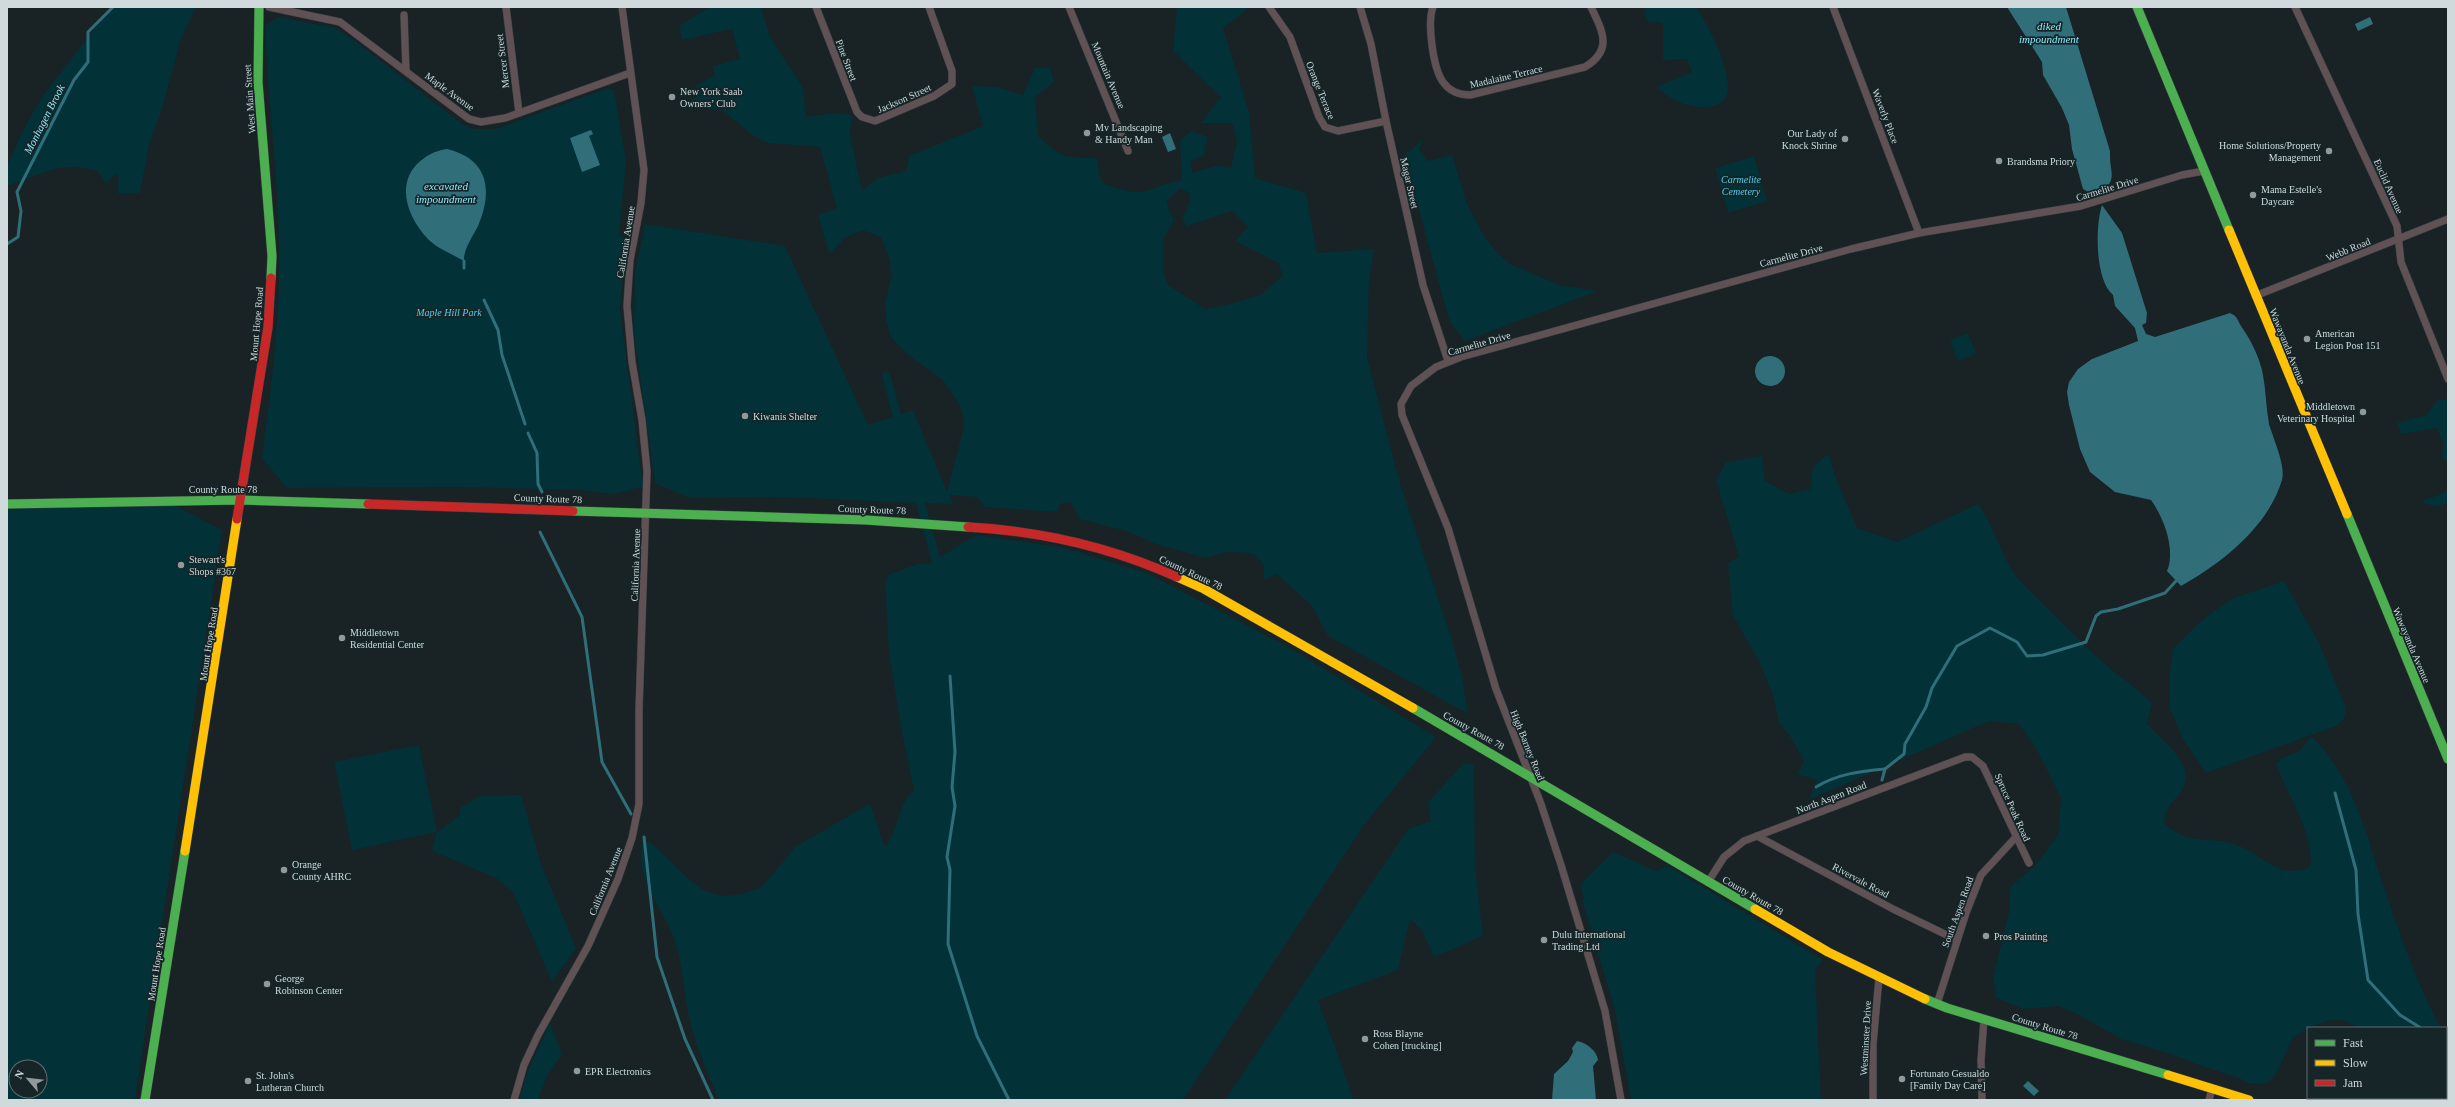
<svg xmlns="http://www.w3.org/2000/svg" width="2455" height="1107" font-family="Georgia,serif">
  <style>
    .green { fill: #033138; fill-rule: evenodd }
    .water { fill: #306e7a }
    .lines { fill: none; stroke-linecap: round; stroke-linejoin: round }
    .stream { stroke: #306e7a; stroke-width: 3 }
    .street-casing { stroke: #373e40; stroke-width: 8 }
    .fast-casing { stroke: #373e40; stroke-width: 10 }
    .slow-casing { stroke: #373e40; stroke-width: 10 }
    .jam-casing { stroke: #373e40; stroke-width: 10 }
    .street { stroke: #5f5154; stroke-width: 7 }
    .fast { stroke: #4caf50; stroke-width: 9 }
    .slow { stroke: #ffc107; stroke-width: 9 }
    .jam { stroke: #c62828; stroke-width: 9 }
    .poi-dot { fill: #90999b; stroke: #152528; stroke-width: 1.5 }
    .labels { text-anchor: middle; stroke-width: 3.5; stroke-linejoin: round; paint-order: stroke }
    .street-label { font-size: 10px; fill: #d0d9db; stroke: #152528 }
    .poi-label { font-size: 10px; fill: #d0d9db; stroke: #152528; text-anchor: start }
    .park-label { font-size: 10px; font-style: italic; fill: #50d2eb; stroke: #152528 }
    .water-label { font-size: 11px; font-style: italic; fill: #91e8fa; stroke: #152528 }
  </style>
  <rect width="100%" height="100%" fill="#192224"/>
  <g class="green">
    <polygon points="111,7 196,7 180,41 162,109 149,145 140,193 117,193 119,178 115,174 107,184 97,171 79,167 57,168 7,186 7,167 23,130 43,96"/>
    <path d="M710,7h51l9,30 33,51 3,29 28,-4 18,2 -2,19 12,57 16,-13 28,-7 3,-15 74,-30 -11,-40 26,1 25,8 12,-27h15l4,14 -19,15 3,39c25,22 25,22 59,22 1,6 1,15 4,21 2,6 7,6 12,8 37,12 36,-1 69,-7l-2,-40 12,-9 16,6 -4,18 -14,7 3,11 25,-8 13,3 6,-27 -5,-18h-31l20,-26 -48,-46 4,-44h73l-27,21 26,84 6,66 51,15 11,60 57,-4 -5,32 -2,76 31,120 55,166 9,34 6,37 -140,-78 -16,-30 -35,-32 -14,6 1,-15 -11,-12 -25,-1 -23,6 -46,-13 -30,-13 -49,-13 -10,-17 -10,2 -3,8 -73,-5 -6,-10 -29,-2 4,9 -28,-1 15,54 36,-22 89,13 82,25 143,75 146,89 -72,88 -181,275h-464c-12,-28 -25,-58 -31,-88 -5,-27 -6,-56 -17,-81 -13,-29 -37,-56 -28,-89h7l11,10 21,21 21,17 20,6 20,-2 19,-7 33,-40 74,-43 4,7 10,32 3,3c12,-17 12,-42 28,-56l-12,-57 -13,-80 -4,-71 3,-7 29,-11 15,-1 -16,-60 -134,-6 -93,1 -34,-15 -21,-150 1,-61 10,-48 140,22 83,179 25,-8 -11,-41 1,-4 4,-1 3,2 11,41 12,-4 34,82 16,-62v-13l-4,-13 -16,-24 -28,-20 -17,-15 -8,-10 -4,-15 -1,-17 6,-25 -1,-17 -8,-23 -19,-8 -17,7 -15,16 -3,-3 -10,-35 19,-7 -17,-61 -52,-4 -16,-8 -31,-26 -45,-1 22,-12 -2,-11 18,-9 -1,-10 27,-7 -8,-30 -50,11 -3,-14zM1181,188l9,6v8l-8,17 5,7 45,-15 16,16 -13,14 44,22 3,13 -22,19 -29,9 -26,5 -37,-24 -5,-14v-31l11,-20 -8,-18z"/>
    <path d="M1644,7h52c12,18 32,57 32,80 1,26 -35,22 -52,14 -7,-3 -13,-10 -20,-14l36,-15 -5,-13 -24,1v-37l-16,-2z"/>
    <path d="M279,17l56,11 12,7 115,89 12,5h22l112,-41 6,2 12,71 -7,75 7,3 -6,71 23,177 -30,7 -36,-4 -121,-3 -169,1 -25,-30c9,-71 19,-143 17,-215 -1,-73 -12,-145 -14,-218z"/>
    <polygon points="1424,139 1419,150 1428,161 1452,155 1467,204 1484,236 1496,251 1510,264 1560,285 1598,291 1465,341 1450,323 1404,155"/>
    <polygon points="1754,156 1767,201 1728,213 1715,168"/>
    <polygon points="1968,333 1976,354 1958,361 1950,340"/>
    <polygon points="2448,399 2448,463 2442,457 2443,442 2437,428 2401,434 2397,423 2427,415 2437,400"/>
    <path d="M1829,454l6,22 22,52 40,14 81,-38c17,23 23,53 41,76l80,79 53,43 -5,22c19,20 56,45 30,73 -8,8 -13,15 -12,27 24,23 45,11 72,21 16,5 28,19 44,24 8,3 23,2 30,-3 1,-37 -23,-69 -35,-102l6,-6 18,-7 11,-15c44,41 57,106 76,160 15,45 32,91 54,132h-80l-20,-8 -15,1 -18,7 -15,10 -18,38 -8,7 -10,1 -9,-1 -9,-5 -46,-15 -19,-8 -53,-16 -42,-24 -21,-9 -34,3 -28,-11 -3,-20 16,-66 1,-25 25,-21 23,-31 3,-37 -25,-50 -17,-24 -30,-3 -180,79 8,-20 -20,-6 7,-12 -10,-20 -15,-20 -7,-30 -14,-33 -25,-43 -5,-53 11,-6 -23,-77 10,-18 36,-6 3,25 24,13 21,-5 3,-23z"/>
    <polygon points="2448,491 2448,503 2436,507 2420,502"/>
    <path d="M7,503l169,3 46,24 -87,570h-128zM16,1067h24v24h-24z"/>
    <path d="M2284,581l35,62 26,62c2,10 0,15 -9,21l-130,47 -23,-34 -13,-30 -1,-32 4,-28 29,-29 29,-21z"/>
    <polygon points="419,745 437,832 459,816 461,807 480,796 521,795 541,864 576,948 552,982 513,892 496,878 432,851 437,832 352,850 334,762"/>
    <polygon points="1474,763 1475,866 1483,936 1434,957 1421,929 1410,919 1398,970 1318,1000 1354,1100 1225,1100 1408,829 1431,821 1428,802 1463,764"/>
    <polygon points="1613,852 1656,871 1668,866 1823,960 1815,970 1821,1100 1631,1100 1615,1010 1582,900 1584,899 1580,885"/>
    <polygon points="550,1023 562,1054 547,1076 538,1100 519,1100 527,1073"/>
    <polygon points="2446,1037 2448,1040 2448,1099 2446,1096"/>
  </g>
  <g class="water">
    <path d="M2007,7h59l44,144c-1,25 10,26 -13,46l-14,-8 -11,-40 -3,-24 -7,-17 -19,-33 -1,-13z"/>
    <polygon points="2370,17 2373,24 2358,31 2355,24"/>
    <polygon points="591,130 593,134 589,136 600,165 582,172 570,138"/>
    <polygon points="1170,133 1176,149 1168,152 1162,137"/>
    <path d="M447,149c42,10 46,42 31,77 -5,10 -15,24 -14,35 -12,-7 -28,-13 -37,-23 -19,-21 -31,-52 -10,-74 10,-9 17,-13 30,-15z"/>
    <path d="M2102,205l20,28 25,80 -1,10 -4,2 4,9 9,3 75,-24c7,3 7,6 11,13 10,14 19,32 22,49 3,16 3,33 6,49 4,14 17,42 13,56 -14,47 -60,83 -101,106l-14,-15c9,-21 -3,-53 -16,-71l-36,-8 -25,-20 -10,-23 -11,-44 -2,-13 2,-10 9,-13 14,-10 46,-18 -3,-13 -20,-22 -2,-11c-18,-15 -18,-69 -11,-90z"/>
    <circle cx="1770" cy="371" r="15"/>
    <path d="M1577,1041c10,2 20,10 21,19l-5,6 3,34h-44l2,-26 14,-13 5,-9 -1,-4z"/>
    <polygon points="2028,1081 2039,1091 2034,1096 2023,1086"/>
  </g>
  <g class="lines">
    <g class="stream">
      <polyline points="7,244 18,237 21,211 17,192 74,80 88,62 88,32 113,7"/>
      <polyline points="464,261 464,268"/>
      <polyline points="484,300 498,330 502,355 525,424"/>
      <polyline points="528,433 537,453 538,484 542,492"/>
      <polyline points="540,532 582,617 602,762 631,814"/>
      <polyline points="950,676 955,752 952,787 955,806 947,857 950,870 948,944 977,1036 1009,1100"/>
      <polyline points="1882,780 1885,769 1904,754 1905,744 1926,707 1932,688 1957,646 1990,628 2017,642 2027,656 2043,655 2086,642 2096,616 2101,612 2118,609 2165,593 2176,581"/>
      <path d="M1816,787c21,-13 45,-16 69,-18"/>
      <polyline points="2335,793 2356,870 2358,914 2368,980 2400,1015 2421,1028"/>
      <polyline points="644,837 657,957 685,1039 713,1100"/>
      <polyline points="2446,1078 2448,1081"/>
    </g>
    <g class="street-casing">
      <g id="street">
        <polyline points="269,7 340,22 469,119 481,122 505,118 630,73"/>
        <polyline points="506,7 519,113"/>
        <polyline points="816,7 857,112 862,117 875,121 934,96 952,84 952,71 929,7"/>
        <polyline points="1069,7 1128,151"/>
        <polyline points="1269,7 1290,37 1319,117 1325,127 1338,131 1386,121"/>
        <polyline points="1360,7 1371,44 1386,121 1423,285 1448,361"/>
        <path d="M1433,7c-6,16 0,61 10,75 7,10 16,13 27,13l115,-28c28,-17 18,-35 6,-60"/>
        <polyline points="1833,7 1919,233"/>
        <polyline points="2295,7 2397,226 2401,262 2448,379"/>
        <polyline points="404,15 406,71"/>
        <polyline points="2255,296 2448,219"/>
        <polyline points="1757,836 1893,909 1957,940"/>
        <polyline points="1708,882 1724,857 1744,841 1965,757 1972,757 1983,766 2029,863"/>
        <polyline points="1937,1004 1966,913 1981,875 2016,837"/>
        <polyline points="514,1100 524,1065 538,1035 588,946 618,879 632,838 639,804 639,710 647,471 642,420 632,362 627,306 630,260 641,203 644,170 622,7"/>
        <polyline points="1621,1100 1605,1011 1561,865 1541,804 1496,689 1448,528 1402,415 1401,404 1411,386 1436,367 1461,357 1851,249 1919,233 2081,206 2182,175 2204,171"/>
        <polyline points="1873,1100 1873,1044 1879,978"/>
        <polyline points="1982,1100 1981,1060 1984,1019"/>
        <polyline points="2209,1100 2212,1089"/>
      </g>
    </g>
    <g class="fast-casing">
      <g id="fast">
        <polyline points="259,7 258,82 272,256 271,278"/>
        <polyline points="2137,7 2229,230"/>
        <polyline points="7,504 241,500 368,504"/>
        <polyline points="573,511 866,520 968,527"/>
        <polyline points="2347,514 2448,759"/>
        <polyline points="1413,708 1755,909"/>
        <polyline points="1925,999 1947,1008 2168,1075"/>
        <polyline points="145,1100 185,851"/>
      </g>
    </g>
    <g class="slow-casing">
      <g id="slow">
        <polyline points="2229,230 2347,514"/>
        <polyline points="1177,577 1204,589 1413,708"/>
        <polyline points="185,851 237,519"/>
        <polyline points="1755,909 1828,952 1925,999"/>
        <polyline points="2168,1075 2249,1100"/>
      </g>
    </g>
    <g class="jam-casing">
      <g id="jam">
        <polyline points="368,504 573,511"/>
        <polyline points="237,519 268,327 271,278"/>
        <path d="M968,527c72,4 143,20 209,50"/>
      </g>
    </g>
    <use href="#street" class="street"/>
    <use href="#fast" class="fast"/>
    <use href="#slow" class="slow"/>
    <use href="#jam" class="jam"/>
  </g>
  <g class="poi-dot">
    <circle cx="672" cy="97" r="4"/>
    <circle cx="1087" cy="133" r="4"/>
    <circle cx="1845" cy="139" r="4"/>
    <circle cx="2329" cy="151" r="4"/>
    <circle cx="1999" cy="161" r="4"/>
    <circle cx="2253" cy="195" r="4"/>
    <circle cx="2307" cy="339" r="4"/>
    <circle cx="2363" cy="412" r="4"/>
    <circle cx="745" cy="416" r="4"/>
    <circle cx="181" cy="565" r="4"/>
    <circle cx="342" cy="638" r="4"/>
    <circle cx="284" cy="870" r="4"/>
    <circle cx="1986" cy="936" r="4"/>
    <circle cx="1544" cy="940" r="4"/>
    <circle cx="267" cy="984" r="4"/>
    <circle cx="1365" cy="1039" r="4"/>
    <circle cx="577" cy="1071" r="4"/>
    <circle cx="1902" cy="1079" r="4"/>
    <circle cx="248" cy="1081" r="4"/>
  </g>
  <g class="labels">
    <g class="street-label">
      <text transform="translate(847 60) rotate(69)" y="4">Pine Street</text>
      <text transform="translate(502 61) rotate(-97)" y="4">Mercer Street</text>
      <text transform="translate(1109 75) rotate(67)" y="4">Mountain Avenue</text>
      <text transform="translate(1506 76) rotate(-13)" y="4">Madalaine Terrace</text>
      <text transform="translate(1321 90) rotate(68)" y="4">Orange Terrace</text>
      <text transform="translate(450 91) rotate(36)" y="4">Maple Avenue</text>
      <text transform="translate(904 98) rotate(-24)" y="4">Jackson Street</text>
      <text transform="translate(249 99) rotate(-94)" y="4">West Main Street</text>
      <text transform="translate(1886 116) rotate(69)" y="4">Waverly Place</text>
      <text transform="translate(1410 183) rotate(77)" y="4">Magar Street</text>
      <text transform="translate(2389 186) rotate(66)" y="4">Euclid Avenue</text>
      <text transform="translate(2107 188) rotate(-17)" y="4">Carmelite Drive</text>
      <text transform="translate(625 242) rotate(-81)" y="4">California Avenue</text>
      <text transform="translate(2348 249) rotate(-22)" y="4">Webb Road</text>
      <text transform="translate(1791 255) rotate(-15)" y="4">Carmelite Drive</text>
      <text transform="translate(256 324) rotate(-85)" y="4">Mount Hope Road</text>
      <text transform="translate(1479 343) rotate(-16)" y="4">Carmelite Drive</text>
      <text transform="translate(2288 346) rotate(68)" y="4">Wawayanda Avenue</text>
      <text x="223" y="493">County Route 78</text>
      <text transform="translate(548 498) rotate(2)" y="4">County Route 78</text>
      <text transform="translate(872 509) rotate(2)" y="4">County Route 78</text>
      <text transform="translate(635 565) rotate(-88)" y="4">California Avenue</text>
      <text transform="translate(1191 572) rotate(25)" y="4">County Route 78</text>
      <text transform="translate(208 644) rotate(-81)" y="4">Mount Hope Road</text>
      <text transform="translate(2412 645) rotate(67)" y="4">Wawayanda Avenue</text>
      <text transform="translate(1474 730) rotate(29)" y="4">County Route 78</text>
      <text transform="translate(1528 745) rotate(68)" y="4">High Barney Road</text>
      <text transform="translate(1831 797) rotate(-21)" y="4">North Aspen Road</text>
      <text transform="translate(2013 807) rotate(66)" y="4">Spruce Peak Road</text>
      <text transform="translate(1861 880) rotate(28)" y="4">Rivervale Road</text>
      <text transform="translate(605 881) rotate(-68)" y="4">California Avenue</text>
      <text transform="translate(1753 895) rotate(30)" y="4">County Route 78</text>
      <text transform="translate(1957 912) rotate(-70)" y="4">South Aspen Road</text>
      <text transform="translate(156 964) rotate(-81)" y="4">Mount Hope Road</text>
      <text transform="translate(2045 1026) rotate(17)" y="4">County Route 78</text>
      <text transform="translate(1865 1038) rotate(-87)" y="4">Westminster Drive</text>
    </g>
    <g class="poi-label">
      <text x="680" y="95">New York Saab<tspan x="680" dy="12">Owners’ Club</tspan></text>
      <text x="1095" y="131">Mv Landscaping<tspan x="1095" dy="12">&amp; Handy Man</tspan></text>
      <text x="1837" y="137" text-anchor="end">Our Lady of<tspan x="1837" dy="12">Knock Shrine</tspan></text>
      <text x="2321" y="149" text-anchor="end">Home Solutions/Property<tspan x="2321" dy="12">Management</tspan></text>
      <text x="2007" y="165">Brandsma Priory</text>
      <text x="2261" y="193">Mama Estelle's<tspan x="2261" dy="12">Daycare</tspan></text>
      <text x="2315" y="337">American<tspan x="2315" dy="12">Legion Post 151</tspan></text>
      <text x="2355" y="410" text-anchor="end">Middletown<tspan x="2355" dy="12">Veterinary Hospital</tspan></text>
      <text x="753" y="420">Kiwanis Shelter</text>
      <text x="189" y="563">Stewart's<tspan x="189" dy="12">Shops #367</tspan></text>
      <text x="350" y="636">Middletown<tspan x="350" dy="12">Residential Center</tspan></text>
      <text x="292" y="868">Orange<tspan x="292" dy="12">County AHRC</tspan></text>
      <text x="1552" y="938">Dulu International<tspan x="1552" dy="12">Trading Ltd</tspan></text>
      <text x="1994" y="940">Pros Painting</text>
      <text x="275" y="982">George<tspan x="275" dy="12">Robinson Center</tspan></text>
      <text x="1373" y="1037">Ross Blayne<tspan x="1373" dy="12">Cohen [trucking]</tspan></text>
      <text x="585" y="1075">EPR Electronics</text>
      <text x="1910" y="1077">Fortunato Gesualdo<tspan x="1910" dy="12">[Family Day Care]</tspan></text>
      <text x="256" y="1079">St. John's<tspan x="256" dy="12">Lutheran Church</tspan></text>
    </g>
    <g class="park-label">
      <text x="1741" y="183">Carmelite<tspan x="1741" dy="12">Cemetery</tspan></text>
      <text x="449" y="316">Maple Hill Park</text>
    </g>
    <g class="water-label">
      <text x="2049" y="30">diked<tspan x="2049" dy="13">impoundment</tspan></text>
      <text transform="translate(44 119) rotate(-63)" y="4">Monhagen Brook</text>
      <text x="446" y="190">excavated<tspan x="446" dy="13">impoundment</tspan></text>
    </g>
  </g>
  <rect width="2455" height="1107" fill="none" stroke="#d0d9db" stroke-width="16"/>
  <rect x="2307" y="1027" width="140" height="72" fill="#152528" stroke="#606d70"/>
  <rect x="2315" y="1040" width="20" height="6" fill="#4caf50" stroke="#606d70"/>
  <text x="2343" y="1047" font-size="12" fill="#d0d9db">Fast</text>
  <rect x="2315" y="1060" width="20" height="6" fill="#ffc107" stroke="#606d70"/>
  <text x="2343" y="1067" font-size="12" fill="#d0d9db">Slow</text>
  <rect x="2315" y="1080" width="20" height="6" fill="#c62828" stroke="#606d70"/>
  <text x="2343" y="1087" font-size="12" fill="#d0d9db">Jam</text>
  <g transform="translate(28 1079) rotate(298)"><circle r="19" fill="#152528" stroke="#606d70"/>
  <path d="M0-3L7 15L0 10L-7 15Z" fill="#90999b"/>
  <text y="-6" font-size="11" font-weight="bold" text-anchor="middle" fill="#d0d9db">N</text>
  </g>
</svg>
